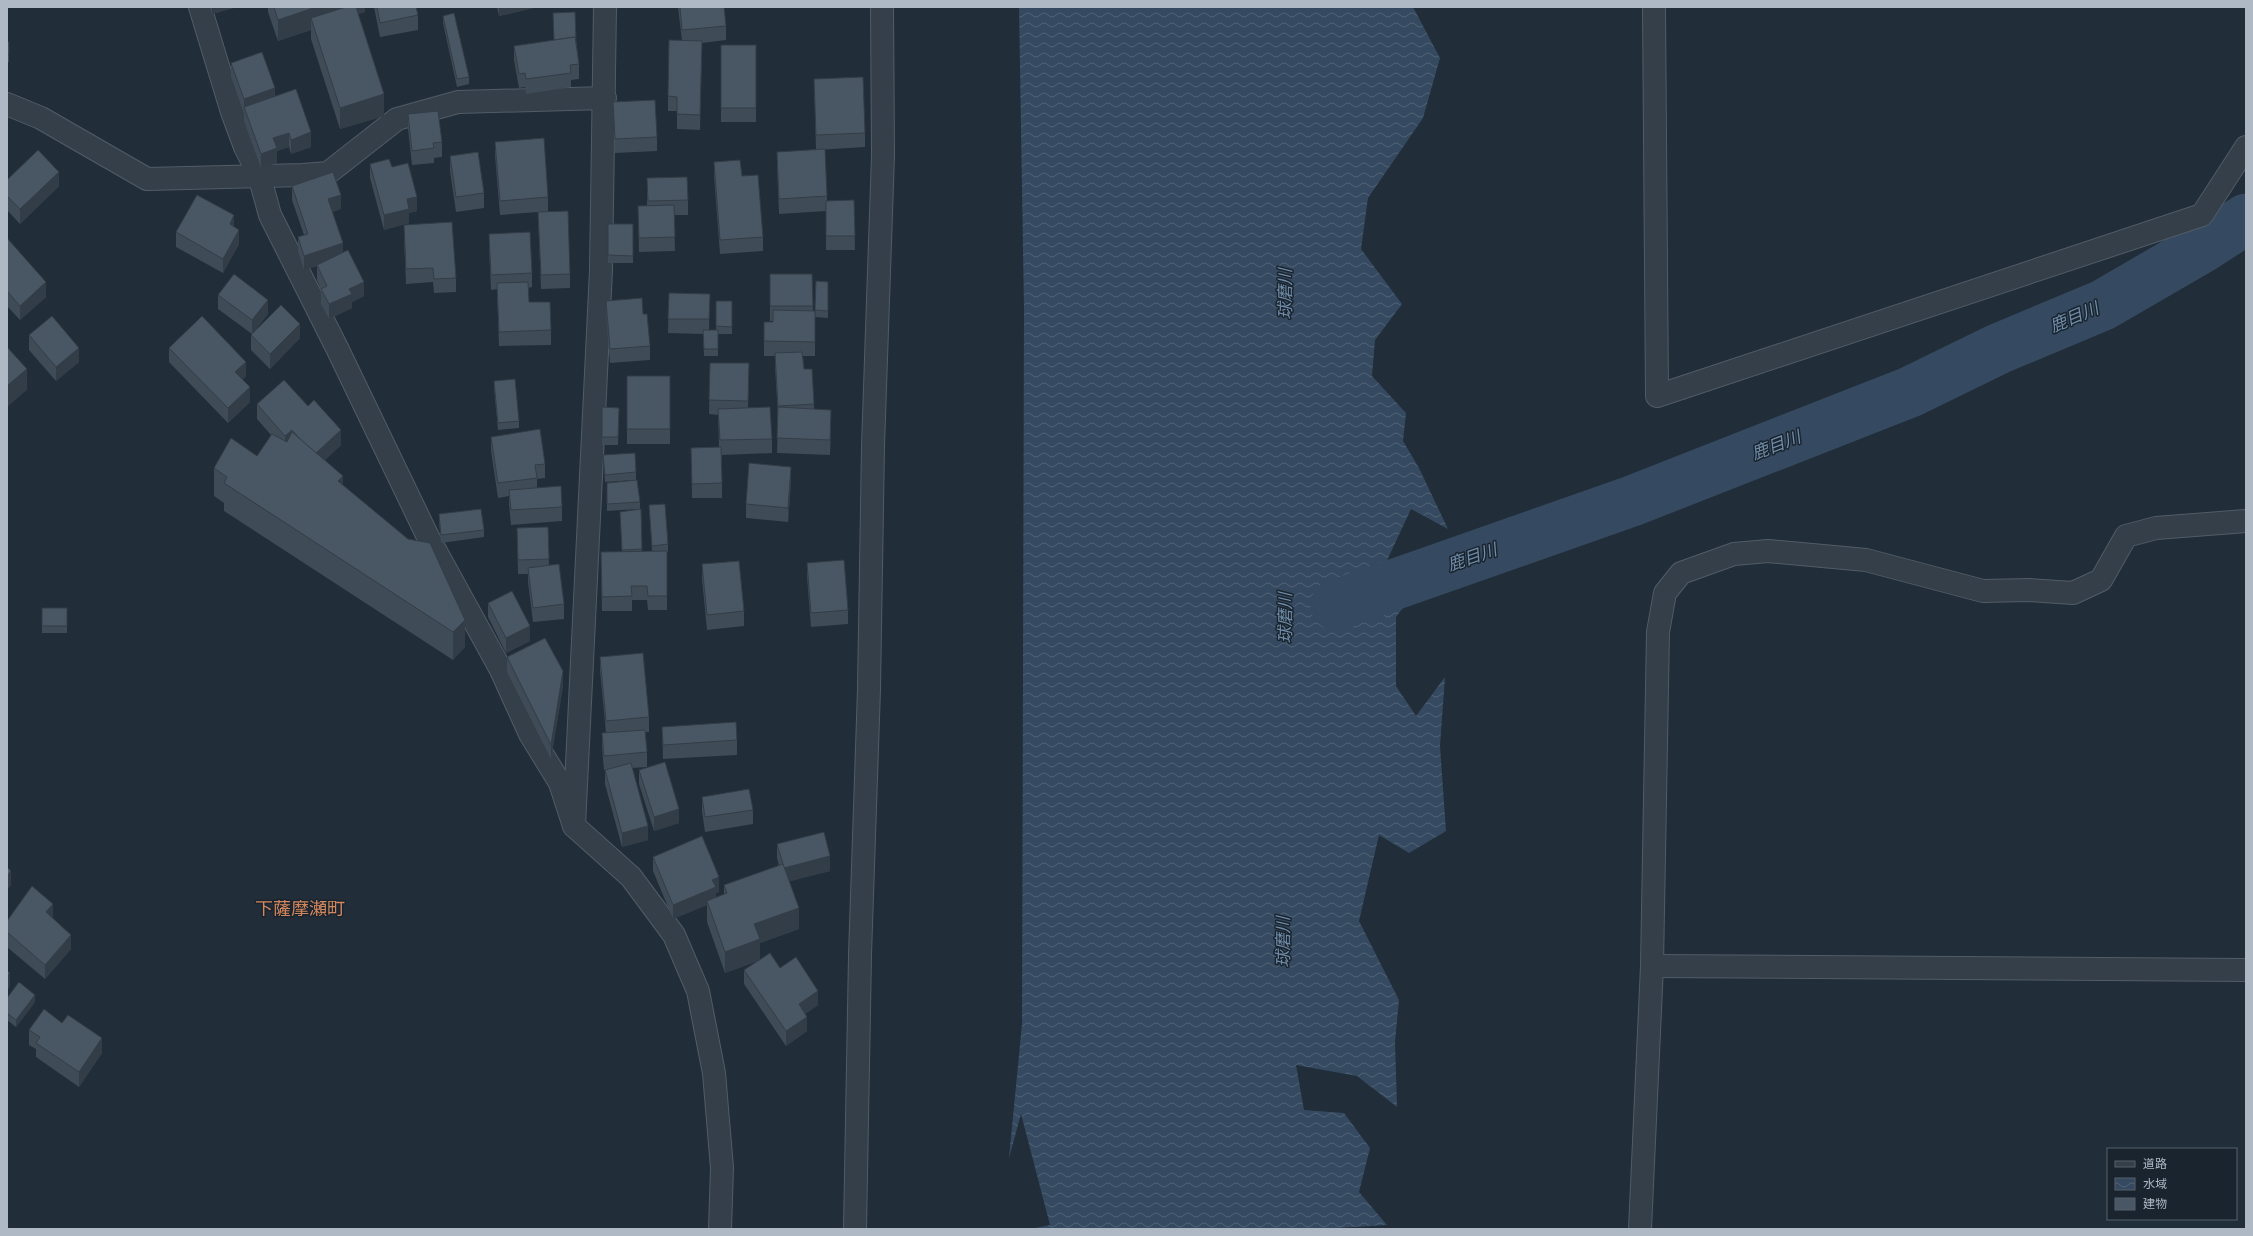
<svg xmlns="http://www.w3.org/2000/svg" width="2253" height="1236" font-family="'Alegreya Sans','Noto Sans JP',sans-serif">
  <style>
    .water { fill: url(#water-waves) }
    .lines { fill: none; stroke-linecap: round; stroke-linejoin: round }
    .river { stroke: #354a60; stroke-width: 51 }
    .minor-casing { stroke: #525c67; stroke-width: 24 }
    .tertiary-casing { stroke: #525c67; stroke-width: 24 }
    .minor { stroke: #353f49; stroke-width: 22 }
    .tertiary { stroke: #353f49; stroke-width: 22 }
    .wall { fill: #3f4b57 }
    .shaded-wall { fill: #333d47 }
    .building { fill: #495765; stroke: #333d47 }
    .labels { text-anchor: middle; stroke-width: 3; stroke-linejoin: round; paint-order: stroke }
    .water-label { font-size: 17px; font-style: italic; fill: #708daa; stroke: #1a242e }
    .quarter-label { font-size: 18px; fill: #d3875c; stroke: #1a242e }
  </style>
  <defs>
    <pattern id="water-waves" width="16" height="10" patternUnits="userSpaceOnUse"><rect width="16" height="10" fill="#354a60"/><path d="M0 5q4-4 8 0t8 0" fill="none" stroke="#506275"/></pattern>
  </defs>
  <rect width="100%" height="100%" fill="#212d39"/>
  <polygon class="water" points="1019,7 1413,7 1440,58 1423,118 1368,198 1361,249 1402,304 1375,340 1372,376 1406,413 1403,441 1419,468 1448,529 1411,509 1384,567 1414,593 1396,617 1396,686 1416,716 1445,677 1440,746 1446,831 1409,853 1379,835 1359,921 1399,1000 1395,1042 1397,1107 1357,1076 1296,1065 1304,1110 1344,1113 1370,1148 1359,1192 1387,1225 1321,1229 1030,1229 1050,1225 1021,1114 1009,1158 1022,1024 1024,309"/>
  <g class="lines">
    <polyline class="river" points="1336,605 1632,501 1910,392 1998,349 2103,305 2203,247 2246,219"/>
    <g class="minor-casing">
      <g id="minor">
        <polyline points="200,7 232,112 245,147 259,175 270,215 337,348 428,537 501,670 530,734 560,783 574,826 631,877 674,935 698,991 714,1073 722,1168 720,1229"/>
        <polyline points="1654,7 1657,396 2202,215 2246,147"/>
        <polyline points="7,104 41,118 147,179 303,175 328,173 397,119 458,102 605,98"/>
        <polyline points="1652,966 2246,970"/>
        <polyline points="855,1229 860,955 869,689 873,446 883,155 882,7"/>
        <polyline points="1640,1229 1652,966 1658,632 1665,593 1681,573 1734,554 1768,551 1866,560 1983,591 2029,590 2073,593 2101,580 2126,536 2156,528 2246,521"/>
      </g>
    </g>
    <g class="tertiary-casing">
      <polyline id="tertiary" points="574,826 601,270 605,7"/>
    </g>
    <use href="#minor" class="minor"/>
    <use href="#tertiary" class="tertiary"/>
  </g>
  <g class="wall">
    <polygon points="210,7 237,7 212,14"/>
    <polygon points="268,7 365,7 365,12 358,14 384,116 340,129 311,39 311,30 278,41 268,12"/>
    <polygon points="374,7 416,7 418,15 418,30 380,37"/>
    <polygon points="497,7 538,7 499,16"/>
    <polygon points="678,7 724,7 726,26 726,40 702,43 700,130 677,129 677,111 668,111 668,96 682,41"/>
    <polygon points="443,16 469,77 469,84 457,87 443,23"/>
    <polygon points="7,33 8,42 9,42 9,62 7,62"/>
    <polygon points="576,39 579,64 579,79 571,80 571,87 526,94 525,87 519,88 514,60 514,46"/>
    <rect x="721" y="45" width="35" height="77"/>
    <polygon points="231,63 275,96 311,147 291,154 289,147 277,151 277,163 261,168 244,121 244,113 231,77"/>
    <polygon points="814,79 865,133 865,147 816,150"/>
    <polygon points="613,102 657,137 657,151 615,153"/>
    <polygon points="408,114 442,142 442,157 434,158 434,163 412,165 408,129"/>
    <polygon points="495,142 548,197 548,211 570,274 570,288 541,289 538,212 500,215 495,156"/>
    <polygon points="777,152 827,196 827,201 854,200 855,250 826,250 826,211 779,214 777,166"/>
    <polygon points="450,156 484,193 484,208 456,212 450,171"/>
    <polygon points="714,162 742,176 763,237 763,251 720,254 714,176"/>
    <polygon points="370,164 392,167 417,211 409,213 409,223 384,230 370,178"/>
    <polygon points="647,178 688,200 688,215 674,215 675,251 639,252 638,206 647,206"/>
    <polygon points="7,180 59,186 20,224 7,210"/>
    <polygon points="292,186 341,209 332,212 343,252 364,296 352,302 352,308 329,319 321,304 321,290 317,280 317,266 304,270 298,251 298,237 304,235 292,200"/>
    <rect x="608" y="224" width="25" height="39"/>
    <polygon points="404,225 456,278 456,292 434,293 433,282 406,284 404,239"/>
    <polygon points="234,227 239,244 223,273 176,247 176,232"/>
    <polygon points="489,234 532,273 532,287 528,288 529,302 551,330 551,345 499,346 497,289 491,290 489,248"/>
    <polygon points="7,238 46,297 20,320 7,306"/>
    <polygon points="770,274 812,274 813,311 815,311 815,356 803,356 804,369 814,404 814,409 831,424 830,455 777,453 778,417 775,367 775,356 764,356 764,322 773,322 773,321 770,321"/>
    <polygon points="816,281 828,282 828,318 815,317"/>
    <polygon points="669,293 710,294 709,330 716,330 716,301 732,301 732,334 718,334 718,356 704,356 703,334 668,333"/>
    <polygon points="218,295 268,314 253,333 300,338 270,369 251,350 251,335 252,334 218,309"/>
    <polygon points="606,301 643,314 650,346 650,360 610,363 606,315"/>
    <polygon points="29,335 79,362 56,381 29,350"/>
    <polygon points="169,348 246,376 242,380 250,402 228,423 169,362"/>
    <polygon points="710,363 749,378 748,408 772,439 772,453 722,455 722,498 692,498 691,448 719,447 718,415 709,414"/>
    <rect x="627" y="376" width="43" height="68"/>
    <polygon points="494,381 519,421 519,428 498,430 494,388"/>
    <polygon points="257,404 341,445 325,460 343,485 465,647 453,660 224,511 224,503 214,496 214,468 257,456 271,435 257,419"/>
    <polygon points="602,407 619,408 618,445 602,445"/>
    <polygon points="491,437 545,464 545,478 537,479 537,488 562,507 562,521 511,525 509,504 509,496 498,498 491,451"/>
    <polygon points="603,455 636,472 636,480 605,482"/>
    <polygon points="791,482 788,522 746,518 746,504"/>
    <polygon points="607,483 640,502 640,509 641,509 642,551 652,551 649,505 668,544 668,552 667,552 667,610 648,610 647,600 632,600 632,611 602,611 601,552 622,552 620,512 638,509 607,511"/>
    <polygon points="439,514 484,530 484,537 441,543 439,522"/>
    <polygon points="548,527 549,566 564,604 564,619 533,622 528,582 528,574 518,574 517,528"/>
    <polygon points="807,563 848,610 848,624 811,627 807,577"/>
    <polygon points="702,564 744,611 744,626 707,630 702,579"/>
    <polygon points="488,603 530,641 506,653 488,617"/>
    <rect x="42" y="608" width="25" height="25"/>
    <polygon points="507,657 563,686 551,759 507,672"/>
    <polygon points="600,657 649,717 649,732 645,732 647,752 647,767 632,768 648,840 622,847 605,784 605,770 604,770 602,748 602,733 606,733 600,671"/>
    <polygon points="662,727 737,740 737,755 663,759"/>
    <polygon points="639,770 679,823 654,831 639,784"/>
    <polygon points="702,797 753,810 753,824 705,832 702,811"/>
    <polygon points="777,844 830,871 789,881 799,929 760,943 760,960 780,968 818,1005 805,1014 807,1031 786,1046 744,984 744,970 758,961 725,973 707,922 707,905 673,919 653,871 653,857 719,892 716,893 716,898 724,894 724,885 779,866 777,858"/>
    <polygon points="53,918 71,949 45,979 7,947 7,921"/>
    <polygon points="7,998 35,1002 16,1027 7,1020"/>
    <polygon points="29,1030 102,1053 79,1087 36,1057 36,1049 29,1045"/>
  </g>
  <g class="shaded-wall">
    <polygon points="212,7 237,7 212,14"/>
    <polygon points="316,7 365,7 365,12 315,29 311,18 311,30 278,41 278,20"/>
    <polygon points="499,7 538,7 499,16"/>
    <polygon points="275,88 275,102 244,107 244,99"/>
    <polygon points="384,94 384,116 340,129 340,108"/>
    <polygon points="311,132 311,147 291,154 291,140"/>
    <polygon points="289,133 289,147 277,151 277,163 261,168 261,154 273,138"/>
    <polygon points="59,172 59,186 20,224 20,209"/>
    <polygon points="341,195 341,209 328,214 328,199"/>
    <polygon points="417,197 417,211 409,213 409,223 384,230 384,215 407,199"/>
    <polygon points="234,215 234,230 230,224"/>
    <polygon points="239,230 239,244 223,273 223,259"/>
    <polygon points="343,243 343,258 304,270 304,256"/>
    <polygon points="46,282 46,297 20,320 20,306"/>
    <polygon points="364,282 364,296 352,302 352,308 329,319 329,304 349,289"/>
    <polygon points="268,300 268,314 252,334 252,320"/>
    <polygon points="300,324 300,338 270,369 270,354"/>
    <polygon points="79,348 79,362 56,381 56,367"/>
    <polygon points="246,362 246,376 235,386 235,372"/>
    <polygon points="27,369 27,390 7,407 7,386"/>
    <polygon points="250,387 250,402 228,423 228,408"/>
    <polygon points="831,410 831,424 830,455 830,440"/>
    <polygon points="292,430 292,444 285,451 285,436"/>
    <polygon points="341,430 341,445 315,469 315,454"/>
    <polygon points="791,467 791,482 788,522 788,508"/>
    <polygon points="343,476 343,503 338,481"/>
    <polygon points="465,620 465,647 453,660 453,632"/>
    <polygon points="530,626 530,641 506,653 506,638"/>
    <polygon points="563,671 563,686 551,759 551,745"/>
    <polygon points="679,809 679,823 654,831 654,817"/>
    <polygon points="648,826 648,840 622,847 622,833"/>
    <polygon points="830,856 830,871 784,883 784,868"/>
    <polygon points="11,871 11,885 7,890 7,876"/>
    <polygon points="719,877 719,892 716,893 716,901 707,901 707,905 673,919 673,905 712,880"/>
    <polygon points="53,904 53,919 46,912"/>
    <polygon points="799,908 799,929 760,943 760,960 725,973 725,952 754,924"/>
    <polygon points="71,935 71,949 45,979 45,965"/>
    <polygon points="10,973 10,987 7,990 7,976"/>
    <polygon points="818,991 818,1005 799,1018 799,1004"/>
    <polygon points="35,995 35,1002 16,1027 16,1020"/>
    <polygon points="807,1017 807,1031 786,1046 786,1031"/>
    <polygon points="102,1038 102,1053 79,1087 79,1072"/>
  </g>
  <g class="building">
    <polygon points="274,7 316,7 278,20"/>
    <polygon points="346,7 356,7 384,94 340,108 311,18"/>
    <polygon points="377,7 416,7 418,15 380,23"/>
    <polygon points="680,7 724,7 726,26 682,30"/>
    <polygon points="575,12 576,39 575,37 554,40 553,13"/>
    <polygon points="454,13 469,77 457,79 443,16"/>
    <polygon points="575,37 579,64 570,65 571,73 526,79 525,73 519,74 514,46"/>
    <polygon points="669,40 702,41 700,115 677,114 677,97 668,96"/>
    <rect x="7" y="42" width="2" height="13"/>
    <rect x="721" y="45" width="35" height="63"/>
    <polygon points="262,52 275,88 244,99 231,63"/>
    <polygon points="863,77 865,133 816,135 814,79"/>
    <polygon points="296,89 311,132 291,140 289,133 273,138 277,148 261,154 244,107"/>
    <polygon points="655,100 657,137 615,139 613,102"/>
    <polygon points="438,111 442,142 433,143 434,148 412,151 408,114"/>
    <polygon points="544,138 548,197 500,201 495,142"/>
    <polygon points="825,149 827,196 779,199 777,152"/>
    <polygon points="38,150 59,172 20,209 7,196 7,180"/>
    <polygon points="478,152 484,193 456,197 450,156"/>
    <polygon points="389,159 392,167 408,163 417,197 407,199 409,209 384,215 370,164"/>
    <polygon points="740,160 742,176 758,175 763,237 720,240 714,162"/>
    <polygon points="333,172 341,195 328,199 343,243 304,256 298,237 308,234 292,186"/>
    <polygon points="687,177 688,200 648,201 647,178"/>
    <polygon points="197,195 234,215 230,224 239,230 223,259 176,232"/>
    <polygon points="854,200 855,236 826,236 826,201"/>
    <polygon points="674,205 675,237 639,238 638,206"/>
    <polygon points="568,211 570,274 541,275 538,212"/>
    <polygon points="452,222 456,278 434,279 433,268 406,269 404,225"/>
    <polygon points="608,224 633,224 633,256 608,255"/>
    <polygon points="530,232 532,273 491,275 489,234"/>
    <polygon points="7,238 46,282 20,306 7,291"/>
    <polygon points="348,250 364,282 349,289 352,294 329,304 321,289 327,286 317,265"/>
    <polygon points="234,274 268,300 252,320 218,295"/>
    <polygon points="770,274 812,274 813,306 770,306"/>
    <polygon points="816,281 828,282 828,311 815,310"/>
    <polygon points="528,282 529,302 550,302 551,330 499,332 497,283"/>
    <polygon points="669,293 710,294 709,319 668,319"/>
    <polygon points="642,298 643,314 647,314 650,346 610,349 606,301"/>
    <polygon points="716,301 732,301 732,327 716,326"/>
    <polygon points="281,305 300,324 270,354 251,335"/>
    <polygon points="773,310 815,311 815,342 764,341 764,322 773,322"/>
    <polygon points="52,316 79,348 56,367 29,335"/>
    <polygon points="202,316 246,362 235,372 250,387 228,408 169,348"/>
    <polygon points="703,330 718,330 718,349 704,349"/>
    <polygon points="7,347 27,369 7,386"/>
    <polygon points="802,352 804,369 812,369 814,404 778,406 775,353"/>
    <polygon points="710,363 749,363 748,401 709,400"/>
    <rect x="627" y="376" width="43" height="53"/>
    <polygon points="515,379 519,421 498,423 494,381"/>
    <polygon points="284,380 308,406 314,400 341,430 316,453 302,441 292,430 285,436 257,404"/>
    <polygon points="602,407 619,408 618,437 602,437"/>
    <polygon points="770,407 772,439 720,440 718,409"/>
    <polygon points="778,407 831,410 830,440 777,438"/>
    <polygon points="540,429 545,464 535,465 537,478 498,483 491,437"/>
    <polygon points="292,432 343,476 338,481 408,539 430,543 465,620 453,632 224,483 227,477 214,468 231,438 257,456 272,434 287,442"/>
    <polygon points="721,447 722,483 692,484 691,448"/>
    <polygon points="635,453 636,472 605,475 603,455"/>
    <polygon points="749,463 791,467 788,508 746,504"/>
    <polygon points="637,480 640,502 607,504 607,483"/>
    <polygon points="561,486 562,507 511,510 509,490"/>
    <polygon points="665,504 668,544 652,546 649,505"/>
    <polygon points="481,509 484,530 441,535 439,514"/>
    <polygon points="641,509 642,549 622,550 620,512"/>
    <polygon points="548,527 549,559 518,560 517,528"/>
    <polygon points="667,551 667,596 648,596 647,586 631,586 632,596 602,597 601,552"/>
    <polygon points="844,560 848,610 811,613 807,563"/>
    <polygon points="739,561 744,611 707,615 702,564"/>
    <polygon points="559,564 564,604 533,608 528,568"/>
    <polygon points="512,591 530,626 506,638 488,603"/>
    <rect x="42" y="608" width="25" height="18"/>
    <polygon points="545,638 563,671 551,745 507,657"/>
    <polygon points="643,653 649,717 606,721 600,657"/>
    <polygon points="736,722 737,740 663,745 662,727"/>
    <polygon points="645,730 647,752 604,756 602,733"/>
    <polygon points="665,762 679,809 654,817 639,770"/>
    <polygon points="631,763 648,826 622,833 605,770"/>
    <polygon points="749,789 753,810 705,817 702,797"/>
    <polygon points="824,832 830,856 784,868 783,864 777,844"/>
    <polygon points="702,836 719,877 712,880 716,887 673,905 653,857"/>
    <polygon points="783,864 799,908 754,924 760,939 725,952 707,901 727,893 724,885"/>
    <polygon points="7,867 11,871 7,876"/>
    <polygon points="32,886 53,904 46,912 71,935 45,965 7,932 7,921"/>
    <polygon points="770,953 780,968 796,957 818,991 799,1004 807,1017 786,1031 744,970"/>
    <polygon points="7,971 10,973 7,976"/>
    <polygon points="19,982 35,995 16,1020 7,1013 7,998"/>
    <polygon points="44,1009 62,1023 68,1015 102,1038 79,1072 36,1043 40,1037 29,1030"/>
  </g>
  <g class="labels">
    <g class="water-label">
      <text transform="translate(1285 294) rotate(-90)" y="6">球磨川</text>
      <text transform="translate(2074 317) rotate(-23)" y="6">鹿目川</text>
      <text transform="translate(1776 445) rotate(-21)" y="6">鹿目川</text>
      <text transform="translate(1472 557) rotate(-19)" y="6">鹿目川</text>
      <text transform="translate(1285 618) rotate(-90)" y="6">球磨川</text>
      <text transform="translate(1283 942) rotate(-90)" y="6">球磨川</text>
    </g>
    <g class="quarter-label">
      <text x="300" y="915">下薩摩瀬町</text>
    </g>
  </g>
  <rect width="2253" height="1236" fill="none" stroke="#afb9c6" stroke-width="16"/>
  <rect x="2107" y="1148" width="130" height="72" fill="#1a242e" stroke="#56606b"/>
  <rect x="2115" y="1161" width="20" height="6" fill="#353f49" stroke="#56606b"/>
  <text x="2143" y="1168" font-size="12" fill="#afb9c6">道路</text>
  <rect x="2115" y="1178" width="20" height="12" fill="url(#water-waves)" stroke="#56606b"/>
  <text x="2143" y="1188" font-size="12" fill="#afb9c6">水域</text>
  <rect x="2115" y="1198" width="20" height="12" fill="#495765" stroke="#56606b"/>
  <text x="2143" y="1208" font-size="12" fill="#afb9c6">建物</text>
</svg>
